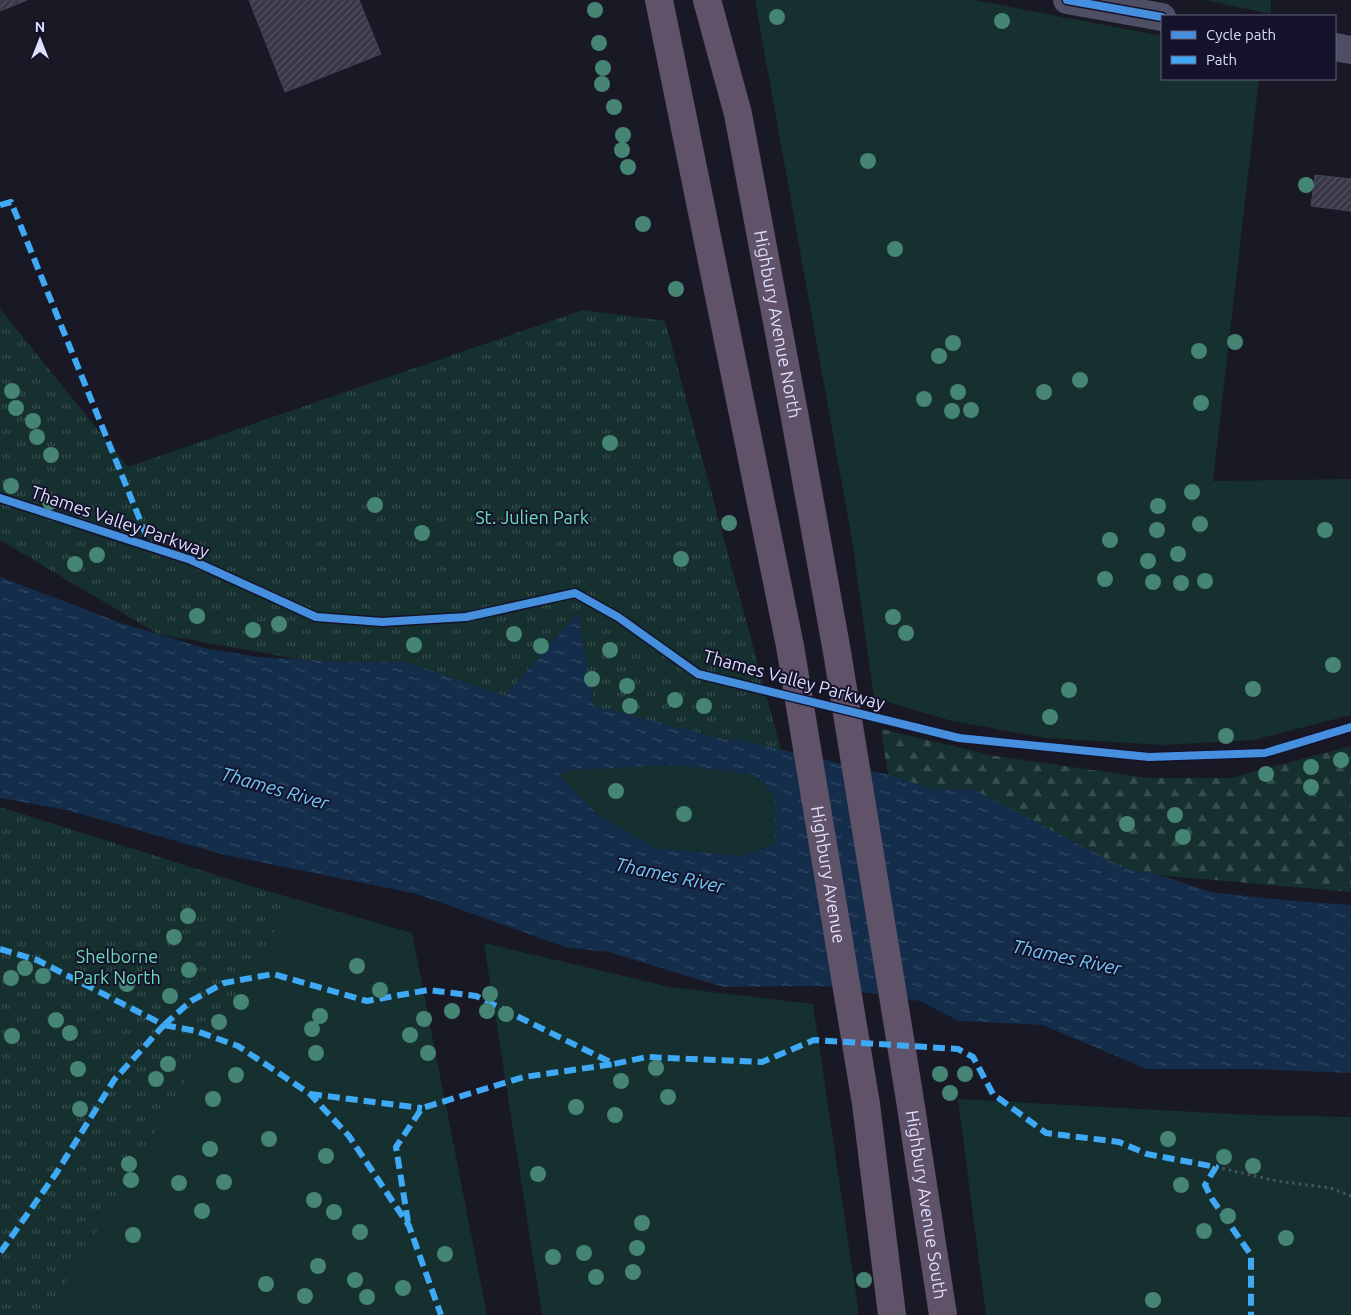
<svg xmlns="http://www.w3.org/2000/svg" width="1351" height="1315" font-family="Ubuntu,sans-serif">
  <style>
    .green { fill: #16302f }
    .forest { fill: url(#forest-firs) }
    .park { fill: url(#park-tufts) }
    .water { fill: url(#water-ripples); fill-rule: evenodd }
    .building { fill: url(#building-hatch); stroke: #454457 }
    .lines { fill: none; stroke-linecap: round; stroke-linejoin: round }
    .path { stroke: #475460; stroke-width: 3; stroke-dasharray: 2.5 4; stroke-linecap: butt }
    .street { stroke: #4e4f65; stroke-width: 28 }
    .highway { stroke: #605268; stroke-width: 28 }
    .quiet { stroke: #3fa9f5; stroke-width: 6; stroke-dasharray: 12 6; stroke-linecap: butt }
    .cycleway-casing { stroke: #14132b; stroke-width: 11 }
    .cycleway { stroke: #468fdf; stroke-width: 8 }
    .tree { fill: #468474 }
    .labels { text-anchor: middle; stroke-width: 4; stroke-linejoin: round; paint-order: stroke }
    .street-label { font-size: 18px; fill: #dedefd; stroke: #14132b }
    .park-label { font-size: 18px; fill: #6bdcb4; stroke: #14132b }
    .water-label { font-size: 19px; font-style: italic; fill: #71c8f8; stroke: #14132b }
  </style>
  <defs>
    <pattern id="forest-firs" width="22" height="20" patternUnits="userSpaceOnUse" patternTransform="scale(1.25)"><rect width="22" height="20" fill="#16302f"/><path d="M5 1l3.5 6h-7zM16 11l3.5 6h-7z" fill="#374e4e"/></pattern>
    <pattern id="park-tufts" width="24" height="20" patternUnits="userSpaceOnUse" patternTransform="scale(1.25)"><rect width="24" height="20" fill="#16302f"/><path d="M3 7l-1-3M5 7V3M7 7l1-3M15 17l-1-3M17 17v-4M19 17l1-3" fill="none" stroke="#374e4e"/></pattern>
    <pattern id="water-ripples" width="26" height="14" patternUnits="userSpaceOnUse" patternTransform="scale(1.25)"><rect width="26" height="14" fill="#132d4b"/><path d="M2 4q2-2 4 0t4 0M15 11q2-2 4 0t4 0" fill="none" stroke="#354b66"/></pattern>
    <pattern id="building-hatch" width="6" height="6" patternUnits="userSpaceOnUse" patternTransform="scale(1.25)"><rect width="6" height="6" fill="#383746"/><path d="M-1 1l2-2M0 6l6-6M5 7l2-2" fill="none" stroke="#545462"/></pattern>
  </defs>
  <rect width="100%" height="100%" fill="#191925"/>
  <g class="green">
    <polygon points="755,0 974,0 1162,36 1162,79 1259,79 1213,481 1351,479 1351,715 1253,740 1163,745 1047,738 952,721 874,698 852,540"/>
    <polygon points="1205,0 1271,0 1271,14"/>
    <polygon points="676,765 755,775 775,795 775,844 742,856 655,848 598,815 558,775 568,770"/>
    <polygon points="0,813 412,933 487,1315 0,1315"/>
    <polygon points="484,943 670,987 813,1004 859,1315 542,1315"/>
    <polygon points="958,1099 1251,1115 1351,1117 1351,1315 986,1315"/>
  </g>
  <polygon class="forest" points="881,729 995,756 1148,778 1231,778 1351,746 1351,892 1066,867 894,814"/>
  <g class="park">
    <polygon points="0,309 128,467 583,310 665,321 781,750 505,696 158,634 0,540"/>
    <polygon points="0,807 293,899 50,1309 50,1315 0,1315"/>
  </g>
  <path class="water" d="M0,577l121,46 83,25 54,9 84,5h64l99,34 73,-84 16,94 133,34h14l144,34 49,15h39l149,78 44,10 44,15 84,9 57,4v168l-101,-4h-103l-104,-44 -84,-4 -39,-20 -94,-15 -103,1 -114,-35 -44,-5 -148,-53 -192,-39 -158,-45 -67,-12zM676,765l79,10 20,20v49l-33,12 -87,-8 -57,-33 -39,-40 9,-5z"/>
  <g class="building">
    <polygon points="0,0 27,0 0,11"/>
    <polygon points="249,0 359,0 381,54 285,92"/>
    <polygon points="1315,175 1351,179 1351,211 1311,206"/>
  </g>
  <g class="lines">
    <polyline class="path" points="1216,1167 1277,1181 1331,1188 1351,1196"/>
    <g class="street">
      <polyline points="1067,0 1162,17"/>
      <polyline points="1335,47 1351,50"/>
    </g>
    <g class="highway">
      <path id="s1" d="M659,0l131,646 76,458 26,211"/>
      <path id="s2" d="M707,0l31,114 57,304 42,234 72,442 34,221"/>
    </g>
    <g class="quiet">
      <polyline points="0,205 11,202 151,547"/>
      <polyline points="0,949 37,960 164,1025 114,1080 57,1172 0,1253"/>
      <polyline points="164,1025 191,1001 224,983 273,974 367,1001 428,990 476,996 614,1064 647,1057 762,1062 814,1040 958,1049 973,1057 993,1094 1046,1133 1119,1142 1147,1154 1216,1167 1205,1185 1212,1199 1251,1255 1251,1315"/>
      <polyline points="164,1025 196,1031 238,1046 310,1094 349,1136 409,1226 441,1315"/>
      <polyline points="310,1094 422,1108"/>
      <polyline points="408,1222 396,1147 422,1108 524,1077 614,1064"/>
    </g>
    <g class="cycleway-casing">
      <g id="cycleway">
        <polyline points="1067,0 1162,17"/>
        <polyline points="0,498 191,560 316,617 382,622 466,617 575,593 618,617 698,674 959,738 1149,757 1265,753 1351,727"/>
      </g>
    </g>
    <use href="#cycleway" class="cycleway"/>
  </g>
  <g class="tree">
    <circle cx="595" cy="10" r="8"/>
    <circle cx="777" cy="17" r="8"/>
    <circle cx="1002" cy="21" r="8"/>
    <circle cx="599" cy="43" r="8"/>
    <circle cx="603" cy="68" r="8"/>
    <circle cx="602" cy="84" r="8"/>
    <circle cx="614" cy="107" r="8"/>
    <circle cx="623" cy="135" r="8"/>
    <circle cx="622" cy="150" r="8"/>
    <circle cx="868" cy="161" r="8"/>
    <circle cx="628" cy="167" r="8"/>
    <circle cx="1306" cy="185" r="8"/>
    <circle cx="643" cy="224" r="8"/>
    <circle cx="895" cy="249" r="8"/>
    <circle cx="676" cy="289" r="8"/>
    <circle cx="1235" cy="342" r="8"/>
    <circle cx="953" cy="343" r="8"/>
    <circle cx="1199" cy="351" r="8"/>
    <circle cx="939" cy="356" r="8"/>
    <circle cx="1080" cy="380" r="8"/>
    <circle cx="12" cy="391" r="8"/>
    <circle cx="958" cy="392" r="8"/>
    <circle cx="1044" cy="392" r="8"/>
    <circle cx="924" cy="399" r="8"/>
    <circle cx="1201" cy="403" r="8"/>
    <circle cx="16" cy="408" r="8"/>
    <circle cx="971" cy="410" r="8"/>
    <circle cx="952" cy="411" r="8"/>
    <circle cx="33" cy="421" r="8"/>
    <circle cx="37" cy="437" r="8"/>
    <circle cx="610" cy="443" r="8"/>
    <circle cx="51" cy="455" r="8"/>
    <circle cx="11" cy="486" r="8"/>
    <circle cx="1192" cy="492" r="8"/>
    <circle cx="50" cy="502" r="8"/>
    <circle cx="375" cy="505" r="8"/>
    <circle cx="1158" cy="506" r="8"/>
    <circle cx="729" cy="523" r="8"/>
    <circle cx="1200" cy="524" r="8"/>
    <circle cx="1157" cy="530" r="8"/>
    <circle cx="1325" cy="530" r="8"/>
    <circle cx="422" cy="533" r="8"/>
    <circle cx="1110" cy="540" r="8"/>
    <circle cx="1178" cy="554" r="8"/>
    <circle cx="97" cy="555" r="8"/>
    <circle cx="681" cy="559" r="8"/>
    <circle cx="1148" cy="561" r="8"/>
    <circle cx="75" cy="564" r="8"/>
    <circle cx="1105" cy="579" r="8"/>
    <circle cx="1205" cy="581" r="8"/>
    <circle cx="1153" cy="582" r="8"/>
    <circle cx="1181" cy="583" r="8"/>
    <circle cx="197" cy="616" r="8"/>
    <circle cx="893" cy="617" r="8"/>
    <circle cx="279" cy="624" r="8"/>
    <circle cx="253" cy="630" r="8"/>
    <circle cx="906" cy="633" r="8"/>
    <circle cx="514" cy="634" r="8"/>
    <circle cx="414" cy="645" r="8"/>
    <circle cx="541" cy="646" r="8"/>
    <circle cx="610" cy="650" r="8"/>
    <circle cx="1333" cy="665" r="8"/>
    <circle cx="592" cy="679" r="8"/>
    <circle cx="627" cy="686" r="8"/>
    <circle cx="1253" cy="689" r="8"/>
    <circle cx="1069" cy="690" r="8"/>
    <circle cx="675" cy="700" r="8"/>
    <circle cx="630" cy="706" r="8"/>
    <circle cx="704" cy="706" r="8"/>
    <circle cx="1050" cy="717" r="8"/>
    <circle cx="1226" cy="736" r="8"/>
    <circle cx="1341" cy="760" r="8"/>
    <circle cx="1311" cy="767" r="8"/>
    <circle cx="1266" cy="774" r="8"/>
    <circle cx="1311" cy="787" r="8"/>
    <circle cx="616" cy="791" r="8"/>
    <circle cx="684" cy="814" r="8"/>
    <circle cx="1175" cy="815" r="8"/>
    <circle cx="1127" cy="824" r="8"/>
    <circle cx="1183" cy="837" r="8"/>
    <circle cx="188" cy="916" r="8"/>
    <circle cx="174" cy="937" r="8"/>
    <circle cx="357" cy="966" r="8"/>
    <circle cx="25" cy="968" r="8"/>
    <circle cx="189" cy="970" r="8"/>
    <circle cx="43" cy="976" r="8"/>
    <circle cx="11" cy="978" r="8"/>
    <circle cx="127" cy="984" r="8"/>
    <circle cx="380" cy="990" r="8"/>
    <circle cx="490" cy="994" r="8"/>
    <circle cx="170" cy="996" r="8"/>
    <circle cx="241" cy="1002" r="8"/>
    <circle cx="452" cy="1011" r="8"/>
    <circle cx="487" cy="1011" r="8"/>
    <circle cx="506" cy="1014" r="8"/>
    <circle cx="320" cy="1016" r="8"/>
    <circle cx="424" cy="1019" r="8"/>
    <circle cx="56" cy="1020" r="8"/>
    <circle cx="219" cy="1022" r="8"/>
    <circle cx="312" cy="1029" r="8"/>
    <circle cx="70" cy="1033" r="8"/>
    <circle cx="410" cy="1035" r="8"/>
    <circle cx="12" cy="1036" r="8"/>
    <circle cx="316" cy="1053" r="8"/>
    <circle cx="428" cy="1053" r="8"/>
    <circle cx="168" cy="1064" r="8"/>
    <circle cx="656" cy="1068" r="8"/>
    <circle cx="78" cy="1069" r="8"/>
    <circle cx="940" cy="1074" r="8"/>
    <circle cx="965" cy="1074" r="8"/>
    <circle cx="236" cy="1075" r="8"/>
    <circle cx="156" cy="1079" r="8"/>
    <circle cx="621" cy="1081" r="8"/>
    <circle cx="950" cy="1093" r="8"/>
    <circle cx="668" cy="1097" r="8"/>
    <circle cx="213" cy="1099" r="8"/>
    <circle cx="576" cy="1107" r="8"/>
    <circle cx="80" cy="1109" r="8"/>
    <circle cx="615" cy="1115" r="8"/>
    <circle cx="269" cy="1139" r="8"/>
    <circle cx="1168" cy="1139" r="8"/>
    <circle cx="210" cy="1149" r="8"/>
    <circle cx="326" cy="1156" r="8"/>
    <circle cx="1224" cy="1157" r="8"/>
    <circle cx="129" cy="1164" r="8"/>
    <circle cx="1253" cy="1166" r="8"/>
    <circle cx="538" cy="1174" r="8"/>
    <circle cx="131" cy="1180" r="8"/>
    <circle cx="224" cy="1182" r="8"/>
    <circle cx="179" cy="1183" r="8"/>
    <circle cx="1181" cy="1185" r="8"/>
    <circle cx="314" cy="1200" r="8"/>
    <circle cx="202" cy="1211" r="8"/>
    <circle cx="334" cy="1212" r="8"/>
    <circle cx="1228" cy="1216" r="8"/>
    <circle cx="642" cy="1223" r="8"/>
    <circle cx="1204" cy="1231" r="8"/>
    <circle cx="360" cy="1232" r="8"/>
    <circle cx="133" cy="1235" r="8"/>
    <circle cx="1286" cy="1238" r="8"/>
    <circle cx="637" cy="1248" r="8"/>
    <circle cx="584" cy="1253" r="8"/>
    <circle cx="445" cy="1254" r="8"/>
    <circle cx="553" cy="1257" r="8"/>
    <circle cx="318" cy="1266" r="8"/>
    <circle cx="633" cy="1272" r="8"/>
    <circle cx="596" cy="1277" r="8"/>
    <circle cx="355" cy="1280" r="8"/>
    <circle cx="864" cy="1280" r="8"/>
    <circle cx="266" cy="1284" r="8"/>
    <circle cx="403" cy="1288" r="8"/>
    <circle cx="305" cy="1296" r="8"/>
    <circle cx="367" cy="1297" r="8"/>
    <circle cx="1153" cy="1300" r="8"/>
  </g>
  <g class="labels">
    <g class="street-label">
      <text dy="6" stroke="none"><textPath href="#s2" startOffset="332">Highbury Avenue North</textPath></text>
      <text transform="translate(120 522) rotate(19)" y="6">Thames Valley Parkway</text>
      <text transform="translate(794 680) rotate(15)" y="6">Thames Valley Parkway</text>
      <text dy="6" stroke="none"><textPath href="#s1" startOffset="891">Highbury Avenue</textPath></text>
      <text dy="6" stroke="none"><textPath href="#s2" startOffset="1225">Highbury Avenue South</textPath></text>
    </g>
    <g class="park-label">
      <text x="532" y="524">St. Julien Park</text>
      <text x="117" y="963">Shelborne<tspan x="117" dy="21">Park North</tspan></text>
    </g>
    <g class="water-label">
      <text transform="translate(275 788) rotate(16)" y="7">Thames River</text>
      <text transform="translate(670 875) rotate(12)" y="7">Thames River</text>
      <text transform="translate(1067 957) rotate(12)" y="7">Thames River</text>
    </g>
  </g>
  <rect x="1161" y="15" width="175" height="65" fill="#14132b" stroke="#65647f"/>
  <rect x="1171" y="31" width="25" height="8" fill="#468fdf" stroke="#65647f"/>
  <text x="1206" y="40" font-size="15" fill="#dedefd">Cycle path</text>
  <rect x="1171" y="56" width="25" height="8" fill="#3fa9f5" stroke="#65647f"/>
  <text x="1206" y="65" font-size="15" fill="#dedefd">Path</text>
  <g transform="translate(40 40)" stroke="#14132b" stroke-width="4" paint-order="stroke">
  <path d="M0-4L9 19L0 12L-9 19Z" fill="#dedefd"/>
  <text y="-8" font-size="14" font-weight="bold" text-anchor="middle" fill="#dedefd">N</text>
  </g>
</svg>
